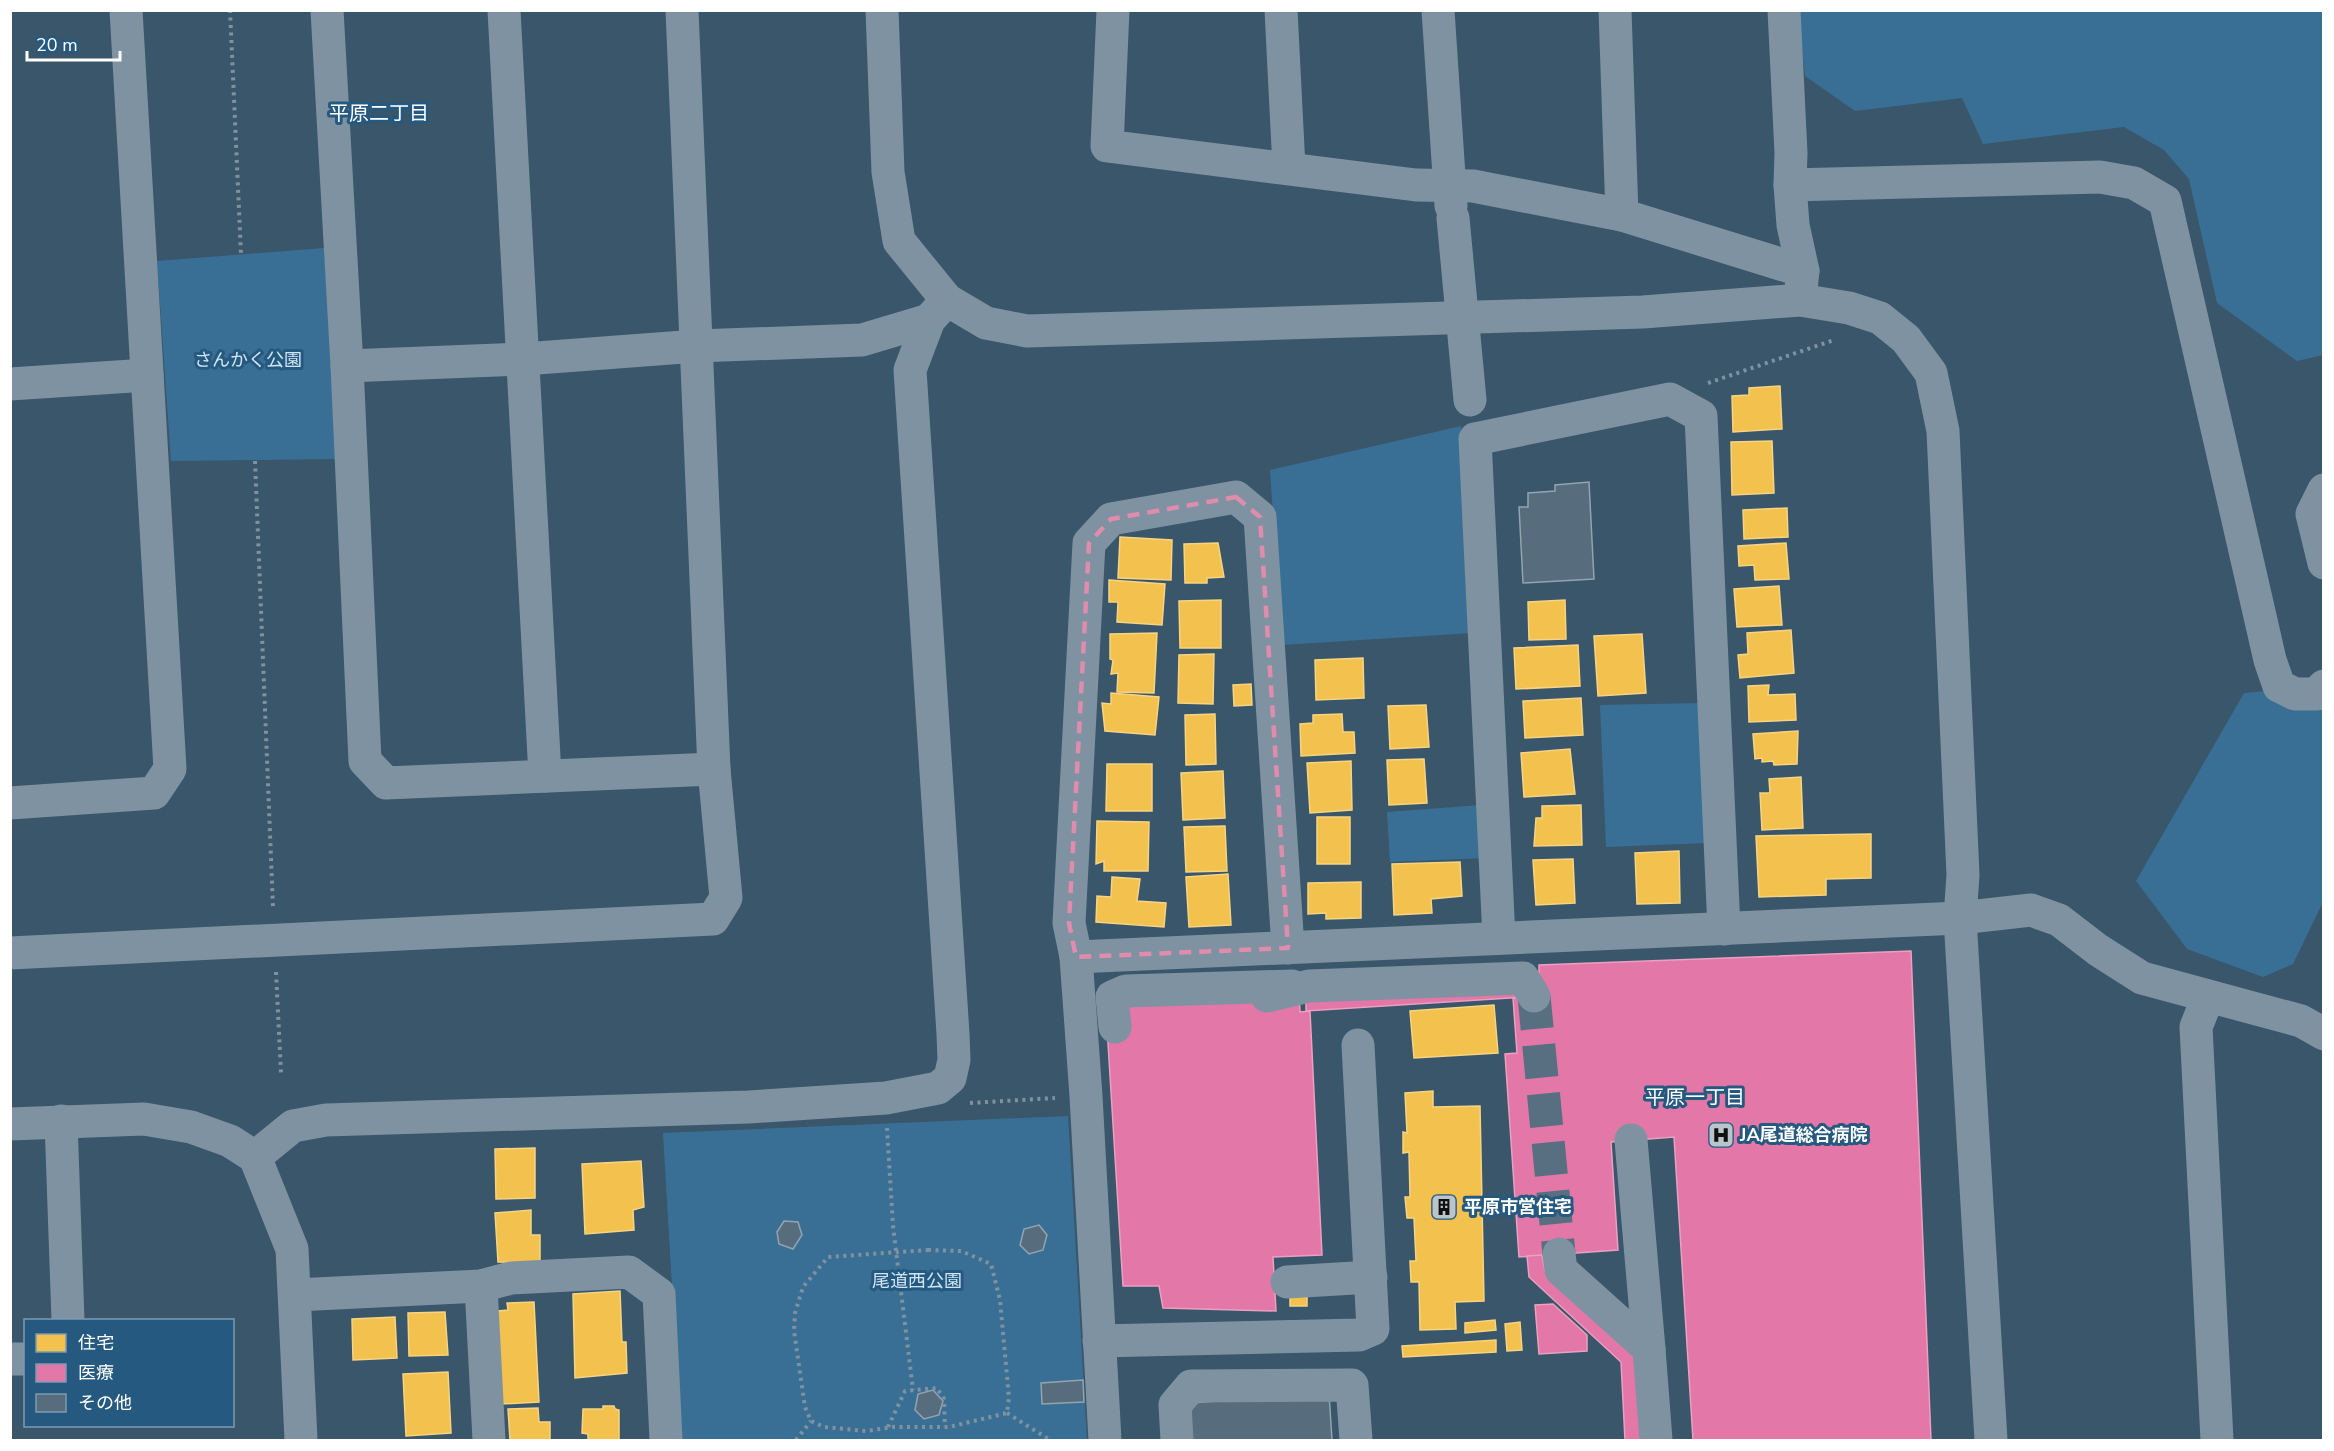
<svg xmlns="http://www.w3.org/2000/svg" width="2334" height="1451" font-family="'Nunito Sans','Noto Sans JP',sans-serif">
  <style>
    .green { fill: #3a6f95 }
    .homes { fill: #f2c14e; stroke: #f6d483; stroke-width: 1.5 }
    .health { fill: #e377a8; stroke: #eba0c2; stroke-width: 1.5 }
    .building { fill: #576d7e; stroke: #92a4b0; stroke-width: 1.5 }
    .lines { fill: none; stroke-linecap: round; stroke-linejoin: round }
    .minor-tunnel { stroke: #576f81; stroke-width: 33; stroke-dasharray: 33 16; stroke-linecap: butt }
    .path { stroke: #7f92a1; stroke-width: 4; stroke-dasharray: 3 4.5; stroke-linecap: butt }
    .minor { stroke: #7f92a1; stroke-width: 33 }
    .minor-bridge { stroke: #7f92a1; stroke-width: 33 }
    .marked { fill: none; stroke: #e08cad; stroke-width: 4.5; stroke-dasharray: 12 8; stroke-linejoin: round }
    .labels { text-anchor: middle; stroke-width: 6; stroke-linejoin: round; paint-order: stroke }
    .park-label { font-size: 18px; fill: #cfe5f5; stroke: #25597f }
    .poi-label { font-size: 18px; font-weight: bold; fill: #fff; stroke: #25597f; text-anchor: start }
    .neighbourhood-label { font-size: 20px; fill: #fff; stroke: #25597f }
  </style>
  <rect width="100%" height="100%" fill="#39566b"/>
  <g class="green">
    <polygon points="1798,11 2323,11 2323,355 2297,361 2217,303 2189,179 2164,150 2124,127 1983,144 1962,98 1855,111 1805,76"/>
    <polygon points="324,248 338,459 171,461 157,261"/>
    <polygon points="1461,426 1472,633 1282,645 1270,470"/>
    <polygon points="2323,686 2323,902 2293,964 2263,977 2187,949 2136,881 2244,693"/>
    <polygon points="1700,703 1706,843 1606,847 1600,705"/>
    <polygon points="1481,805 1484,858 1390,862 1387,812"/>
    <polygon points="1068,1116 1087,1440 681,1440 663,1133"/>
  </g>
  <g class="homes">
    <polygon points="1780,386 1782,429 1733,432 1732,396 1749,395 1749,388"/>
    <polygon points="1772,441 1774,493 1732,495 1731,442"/>
    <polygon points="1787,508 1788,537 1744,539 1743,510"/>
    <polygon points="1120,537 1172,540 1171,580 1118,578"/>
    <polygon points="1218,543 1224,577 1207,578 1207,583 1185,583 1184,544"/>
    <polygon points="1786,543 1789,579 1755,580 1754,565 1739,566 1738,546"/>
    <polygon points="1109,580 1165,584 1162,625 1117,622 1118,602 1109,602"/>
    <polygon points="1779,586 1782,625 1737,627 1734,589"/>
    <polygon points="1221,600 1221,648 1180,648 1179,601"/>
    <polygon points="1565,600 1566,639 1529,640 1528,602"/>
    <polygon points="1791,630 1794,673 1740,678 1738,655 1748,654 1747,633"/>
    <polygon points="1157,633 1154,693 1117,692 1118,673 1111,674 1113,660 1110,659 1110,634"/>
    <polygon points="1642,634 1646,693 1598,696 1594,636"/>
    <polygon points="1578,645 1580,686 1516,689 1514,648"/>
    <polygon points="1214,654 1213,704 1178,703 1179,655"/>
    <polygon points="1363,658 1364,698 1316,700 1315,660"/>
    <polygon points="1251,684 1252,705 1234,706 1233,685"/>
    <polygon points="1769,685 1768,695 1795,694 1796,720 1749,722 1748,686"/>
    <polygon points="1111,693 1159,697 1155,735 1105,731 1102,703 1111,704"/>
    <polygon points="1581,698 1583,735 1525,738 1523,701"/>
    <polygon points="1426,705 1429,747 1390,749 1388,706"/>
    <polygon points="1215,714 1216,764 1186,765 1185,715"/>
    <polygon points="1342,714 1343,732 1354,732 1355,753 1301,756 1300,724 1313,723 1313,715"/>
    <polygon points="1798,731 1797,764 1774,765 1773,761 1762,762 1762,758 1755,759 1753,734"/>
    <polygon points="1570,749 1575,794 1524,797 1521,753"/>
    <polygon points="1424,759 1427,803 1389,805 1387,760"/>
    <polygon points="1351,761 1352,810 1310,813 1307,763"/>
    <polygon points="1107,764 1152,764 1152,811 1106,811"/>
    <polygon points="1223,771 1225,818 1183,820 1181,773"/>
    <polygon points="1801,777 1803,828 1762,830 1760,793 1770,793 1769,779"/>
    <polygon points="1581,805 1582,845 1534,846 1536,818 1542,818 1542,806"/>
    <rect x="1317" y="817" width="33" height="47"/>
    <polygon points="1097,821 1149,822 1148,871 1104,871 1104,861 1096,864"/>
    <polygon points="1225,826 1227,871 1186,872 1184,827"/>
    <polygon points="1871,834 1871,878 1826,879 1826,895 1759,897 1756,836"/>
    <polygon points="1679,851 1680,903 1637,904 1635,853"/>
    <polygon points="1573,859 1575,903 1536,905 1533,860"/>
    <polygon points="1460,862 1462,896 1431,899 1432,913 1394,915 1392,864"/>
    <polygon points="1228,874 1231,925 1189,927 1186,877"/>
    <polygon points="1112,877 1140,879 1137,901 1166,903 1164,927 1096,922 1097,896 1111,897"/>
    <polygon points="1361,882 1361,918 1326,919 1326,913 1308,914 1308,883"/>
    <polygon points="1494,1005 1498,1053 1414,1058 1410,1011"/>
    <polygon points="1433,1091 1433,1107 1480,1106 1484,1301 1455,1302 1456,1329 1420,1330 1419,1282 1411,1282 1410,1261 1416,1261 1414,1218 1407,1218 1405,1197 1410,1197 1409,1152 1403,1153 1403,1132 1407,1133 1405,1093"/>
    <polygon points="535,1148 535,1198 496,1199 495,1149"/>
    <polygon points="641,1161 644,1207 633,1210 634,1230 585,1234 582,1164"/>
    <polygon points="531,1210 531,1235 540,1235 540,1263 498,1262 495,1213"/>
    <polygon points="620,1291 622,1342 626,1342 627,1373 575,1378 573,1294"/>
    <polygon points="1307,1293 1307,1306 1290,1306 1290,1294"/>
    <polygon points="534,1302 539,1402 502,1404 498,1311 508,1310 507,1303"/>
    <polygon points="445,1312 448,1355 409,1356 408,1313"/>
    <polygon points="395,1317 397,1358 353,1360 352,1319"/>
    <polygon points="1495,1320 1496,1330 1465,1333 1465,1323"/>
    <polygon points="1520,1322 1522,1350 1507,1351 1505,1324"/>
    <polygon points="1496,1340 1496,1352 1403,1357 1402,1346"/>
    <polygon points="448,1372 451,1433 406,1436 403,1374"/>
    <polygon points="603,1406 614,1406 615,1409 619,1410 619,1440 591,1440 588,1439 588,1434 582,1433 583,1409 603,1409"/>
    <polygon points="538,1408 539,1422 550,1422 550,1440 510,1440 508,1409"/>
  </g>
  <g class="health">
    <polygon points="1911,951 1931,1440 1693,1440 1674,1137 1611,1142 1618,1250 1519,1257 1505,1054 1517,1053 1513,998 1539,996 1539,965"/>
    <polygon points="1526,990 1526,997 1306,1011 1306,1001"/>
    <polygon points="1299,994 1300,1012 1310,1011 1322,1255 1273,1257 1276,1311 1163,1308 1159,1286 1123,1286 1107,1027 1120,1003"/>
    <polygon points="1542,1255 1545,1271 1635,1352 1641,1440 1625,1440 1621,1362 1529,1277 1527,1256"/>
    <polygon points="1553,1304 1587,1335 1587,1351 1539,1354 1535,1305"/>
  </g>
  <g class="building">
    <polygon points="1589,482 1594,579 1523,583 1519,507 1528,507 1528,493 1555,491 1555,485"/>
    <polygon points="784,1221 798,1222 802,1235 793,1249 779,1244 777,1232"/>
    <polygon points="1039,1225 1047,1235 1043,1250 1029,1254 1020,1245 1024,1229"/>
    <polygon points="1083,1380 1084,1402 1042,1404 1041,1383"/>
    <polygon points="933,1390 943,1401 939,1415 924,1419 915,1410 918,1394"/>
    <polygon points="1329,1393 1332,1440 1192,1440 1190,1403"/>
  </g>
  <g class="lines">
    <polyline class="minor-tunnel" points="1534,996 1559,1254"/>
    <g class="path">
      <polyline points="230,10 241,254"/>
      <polyline points="1708,383 1834,340"/>
      <polyline points="255,461 273,908"/>
      <polyline points="276,972 281,1073"/>
      <polyline points="970,1103 1055,1098"/>
      <polyline points="887,1128 893,1226 913,1390"/>
      <polygon points="928,1250 961,1251 991,1264 1000,1300 1009,1398 1007,1413 949,1427 893,1427 866,1431 824,1427 811,1421 805,1407 794,1331 795,1313 803,1287 828,1257"/>
      <polyline points="1007,1413 1050,1440"/>
      <polyline points="888,1427 905,1391 937,1388 944,1399 945,1427"/>
      <polyline points="796,1440 811,1421"/>
    </g>
    <g class="minor">
      <polyline points="327,10 347,366 365,761 386,783 714,769"/>
      <polyline points="504,10 545,776"/>
      <polyline points="882,10 888,172 899,241 947,300 986,323 1027,331 1643,312 1800,300 1849,308 1880,318 1906,339 1931,373 1943,431 1963,875 1960,918 1991,1440"/>
      <polyline points="1113,10 1107,146 1416,185 1473,186 1622,215 1803,271"/>
      <polyline points="1281,10 1289,168"/>
      <polyline points="1438,10 1451,206"/>
      <polyline points="1615,10 1622,215"/>
      <polyline points="1784,10 1791,153 1790,185 1793,225 1803,271 1801,289"/>
      <polyline points="1790,185 2100,177 2134,183 2165,201 2270,660 2279,686 2295,694 2316,694 2324,686"/>
      <polyline points="347,366 524,359 697,346 862,340 929,320"/>
      <polyline points="10,384 147,375"/>
      <polyline points="2324,490 2312,514 2324,563"/>
      <polyline points="10,803 154,793 170,769 126,10"/>
      <polyline points="1499,938 1475,439 1670,399 1701,416 1724,929"/>
      <polyline points="10,953 713,919 726,898 714,769 682,10"/>
      <polyline points="1076,957 1960,918 2031,910 2059,920 2098,950 2142,978 2301,1021 2324,1034"/>
      <polyline points="1267,996 1309,986 1523,978 1534,996"/>
      <polyline points="2208,997 2196,1027 2217,1440"/>
      <polyline points="1115,1027 1112,997 1126,991 1292,986"/>
      <polyline points="61,1121 68,1320"/>
      <polyline points="10,1124 144,1119 191,1127 230,1141 255,1157 292,1249 301,1440"/>
      <polyline points="1631,1140 1649,1349"/>
      <polyline points="255,1157 293,1126 326,1120 749,1107 886,1098 938,1088 950,1078 954,1060 953,1034 910,370 929,320 947,300"/>
      <polyline points="1559,1254 1561,1270 1649,1349 1656,1440"/>
      <polyline points="1287,1282 1371,1277"/>
      <polyline points="481,1286 489,1440"/>
      <polyline points="295,1295 481,1286 511,1278 629,1272 659,1294 666,1440"/>
      <polyline points="1099,1341 1359,1335 1373,1329 1358,1045"/>
      <polyline points="10,1359 26,1359"/>
      <polyline points="1105,1440 1086,1096 1076,957 1069,923 1089,543 1111,519 1236,497 1260,517 1288,948"/>
      <polyline points="1177,1440 1175,1405 1191,1386 1352,1385 1356,1440"/>
    </g>
    <polyline class="minor-bridge" points="1453,218 1470,400"/>
  </g>
  <path class="marked" d="M1236,497l24,20 28,431 -212,9 -7,-34 20,-380 22,-24z"/>
  <defs>
    <g id="hospital-square" transform="scale(1.35)"><rect x="-9" y="-9" width="18" height="18" rx="4" fill="#bac4cb" stroke="#25597f"/><path d="M-5-5h3v3.5h4V-5h3V5h-3V1.5h-4V5h-3Z" fill="#111"/></g>
    <g id="building-square" transform="scale(1.35)"><rect x="-9" y="-9" width="18" height="18" rx="4" fill="#bac4cb" stroke="#25597f"/><path d="M-4-6H4V6H1V3H-1V6H-4ZM-2.5-4.3h1.7v1.8h-1.7ZM.8-4.3h1.7v1.8H.8ZM-2.5-1h1.7V.8h-1.7ZM.8-1h1.7V.8H.8Z" fill="#111"/></g>
  </defs>
  <g fill-rule="evenodd">
    <use href="#hospital-square" x="1721" y="1135"/>
    <use href="#building-square" x="1444" y="1207"/>
  </g>
  <g class="labels">
    <g class="park-label">
      <text x="248" y="366">さんかく公園</text>
      <text x="917" y="1287">尾道西公園</text>
    </g>
    <g class="poi-label">
      <text x="1740" y="1141">JA尾道総合病院</text>
      <text x="1464" y="1213">平原市営住宅</text>
    </g>
    <g class="neighbourhood-label">
      <text x="379" y="120">平原二丁目</text>
      <text x="1695" y="1104">平原一丁目</text>
    </g>
  </g>
  <rect width="2334" height="1451" fill="none" stroke="#ffffff" stroke-width="24"/>
  <rect x="24" y="1319" width="210" height="108" fill="#25597f" stroke="#7c9bb2" stroke-width="1.5"/>
  <rect x="36" y="1334" width="30" height="18" fill="#f2c14e" stroke="#7c9bb2" stroke-width="1.5"/>
  <text x="78" y="1349" font-size="18" fill="#ffffff">住宅</text>
  <rect x="36" y="1364" width="30" height="18" fill="#e377a8" stroke="#7c9bb2" stroke-width="1.5"/>
  <text x="78" y="1379" font-size="18" fill="#ffffff">医療</text>
  <rect x="36" y="1394" width="30" height="18" fill="#576d7e" stroke="#7c9bb2" stroke-width="1.5"/>
  <text x="78" y="1409" font-size="18" fill="#ffffff">その他</text>
  <path d="M27 51v9h93v-9" fill="none" stroke="#ffffff" stroke-width="3"/>
  <text x="36" y="51" font-size="18" fill="#ffffff" stroke="#25597f" stroke-width="4.5" paint-order="stroke">20 m</text>
</svg>
